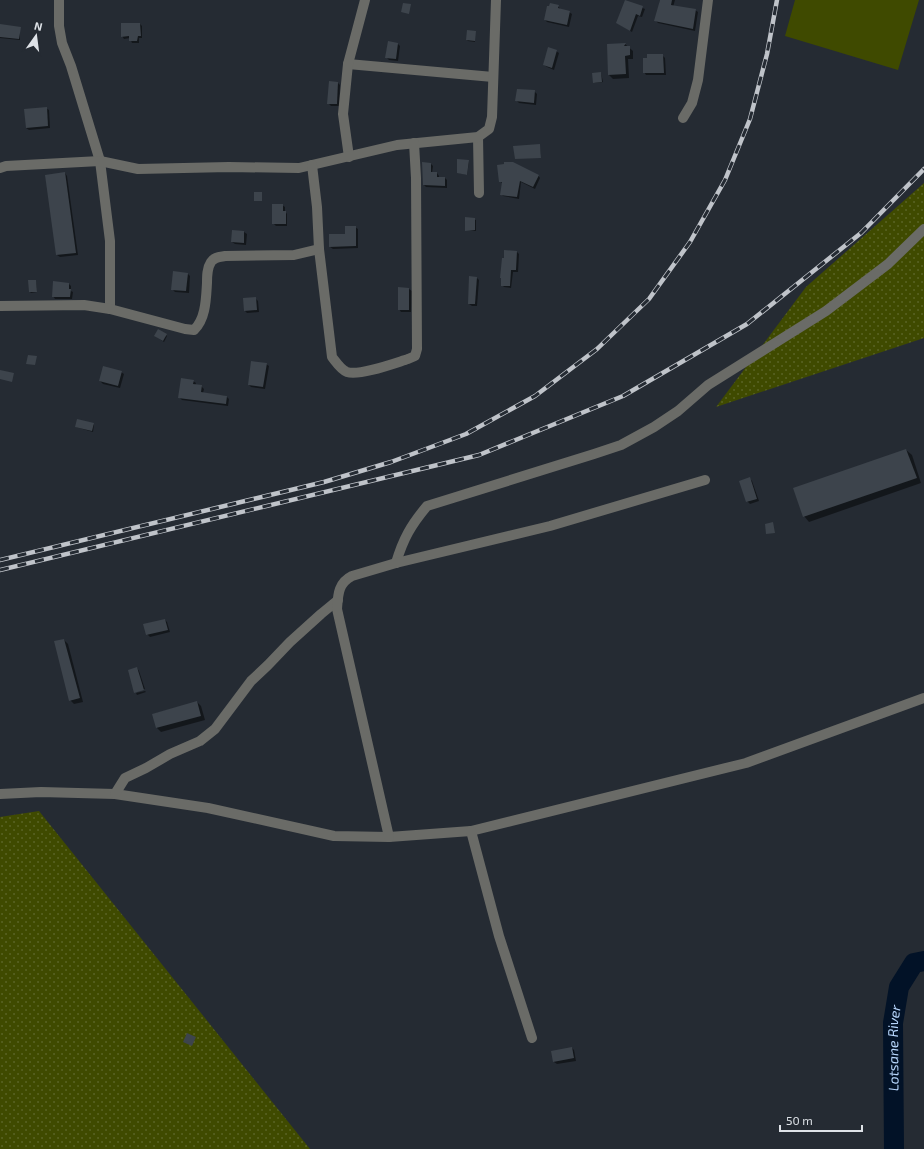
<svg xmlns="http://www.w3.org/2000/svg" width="924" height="1149" font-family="'Exo 2',sans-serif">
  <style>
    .grass { fill: url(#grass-dots) }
    .green { fill: #3f4a00 }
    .shadow { fill: #0007 }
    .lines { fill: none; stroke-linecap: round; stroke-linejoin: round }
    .river { stroke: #021227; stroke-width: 20 }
    .building { fill: #3d444c }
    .minor { stroke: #6a6b67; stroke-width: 10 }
    .rail-casing { stroke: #bfc3c9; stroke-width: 4.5 }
    .rail { stroke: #252b33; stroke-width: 3; stroke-dasharray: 9; stroke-linecap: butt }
    .labels { text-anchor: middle; stroke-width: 4; stroke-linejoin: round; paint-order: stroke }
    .water-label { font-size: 14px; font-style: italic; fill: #b7d6fc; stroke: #252b33 }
  </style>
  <defs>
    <pattern id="grass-dots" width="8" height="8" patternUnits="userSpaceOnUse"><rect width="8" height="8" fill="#3f4a00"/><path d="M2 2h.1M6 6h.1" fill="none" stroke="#5a6425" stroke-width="1.8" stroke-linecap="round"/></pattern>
  </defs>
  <rect width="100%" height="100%" fill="#252b33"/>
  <g class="grass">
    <polygon points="924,183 924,338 716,407 806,287"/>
    <polygon points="39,811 310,1149 0,1149 0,817"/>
  </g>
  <polygon class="green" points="795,0 919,0 898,70 785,36"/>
  <g class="shadow">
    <polygon points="660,0 675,0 673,7 695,10 698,12 695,31 658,23 656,21"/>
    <polygon points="626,1 645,9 642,17 638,16 632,32 617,23"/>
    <polygon points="558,6 561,10 569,12 572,14 569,27 547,22 545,20"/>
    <polygon points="140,24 142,26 142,38 139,38 139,43 132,43 130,38 124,39 122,36"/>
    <polygon points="0,25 20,28 20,40 0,38"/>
    <polygon points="475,32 475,42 468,41 467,40"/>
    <polygon points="398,44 400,46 398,61 389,60 386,57"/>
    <polygon points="625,44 633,51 633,59 628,59 629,78 613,79 609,75 608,45"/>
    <polygon points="556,51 559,53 554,70 547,67 544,65"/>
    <polygon points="662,55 665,58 666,75 646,75 644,72"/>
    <polygon points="601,73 603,82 595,83 594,82"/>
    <polygon points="338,83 340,85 339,106 331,106 328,103"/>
    <polygon points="534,91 537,94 536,105 519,103 517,101"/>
    <polygon points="46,108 49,110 50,128 29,130 26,128"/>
    <polygon points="540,146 541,158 516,158"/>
    <polygon points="469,161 467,175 459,173"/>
    <polygon points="431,164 433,166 432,173 437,173 439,176 439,178 445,178 447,180 447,188 426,187 424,185"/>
    <polygon points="65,173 67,176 78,255 60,257 57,255"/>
    <polygon points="538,175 540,178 535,189 521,182 519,199 503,196 501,194 503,184 500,181"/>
    <polygon points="282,205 285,207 285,211 287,214 287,226 276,226 273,223"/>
    <polygon points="466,218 476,220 476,231 466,230"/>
    <polygon points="355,227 358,229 358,248 333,249 330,247 330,235 346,234"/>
    <polygon points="233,232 244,232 247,234 246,245 235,244 232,242"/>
    <polygon points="505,251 517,252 519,254 518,272 513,272 511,288 504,287 502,285"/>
    <polygon points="188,274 190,276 189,293 175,292 172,289"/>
    <polygon points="470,277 477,278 479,280 477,306 472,306 469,304"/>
    <polygon points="36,281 37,292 31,293 30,292"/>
    <polygon points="69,284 71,286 71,291 73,292 72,299 55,299 53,296"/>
    <polygon points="409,289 412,291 411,312 401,312 399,309"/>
    <polygon points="255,298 258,301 259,312 247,313 244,310"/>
    <polygon points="166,335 167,336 164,342 155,336"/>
    <polygon points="266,364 269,366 265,389 251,387 249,385"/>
    <polygon points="121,372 124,374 120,388 103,384 100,381"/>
    <polygon points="193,381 196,383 195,386 201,386 204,389 203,393 226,396 229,399 228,406 182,400 179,397"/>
    <polygon points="93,424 94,425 93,432 76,427"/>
    <polygon points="906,450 912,455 921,483 809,522 804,516"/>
    <polygon points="750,479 752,481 759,501 750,504 747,501"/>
    <polygon points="165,620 167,622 170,632 150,637 147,634"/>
    <polygon points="64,640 68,644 83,702 74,704 70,700"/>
    <polygon points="137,668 139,671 145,689 135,691"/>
    <polygon points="145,691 146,692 137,695 136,693"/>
    <polygon points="197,702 201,706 205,720 161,732 157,728 153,714"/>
    <polygon points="572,1048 574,1050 576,1061 557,1064 554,1062 552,1052"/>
  </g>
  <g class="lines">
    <path class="river" id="s1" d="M894,1149l-1,-126 6,-36 15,-24 10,-2"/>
  </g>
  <g class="building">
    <polygon points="625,0 643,6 640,16 636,14 630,31 616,23"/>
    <polygon points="660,0 672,0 671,5 696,9 693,29 654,21"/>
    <polygon points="403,3 411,4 409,14 401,12"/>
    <polygon points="550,3 559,5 558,8 570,11 567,25 544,20 547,6 549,6"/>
    <polygon points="121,23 140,23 141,36 138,36 137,41 129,41 129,36 121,37"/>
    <polygon points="0,24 21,27 19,39 0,37"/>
    <polygon points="467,30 476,31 475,41 466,40"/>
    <polygon points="388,41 398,43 396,59 385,58"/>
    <polygon points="626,43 624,46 630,46 630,55 625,56 626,74 608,75 607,44"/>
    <polygon points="548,47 557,50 552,68 543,65"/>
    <polygon points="647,54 663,54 664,73 643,73 643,58 647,58"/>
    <polygon points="601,72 602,82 593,83 592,73"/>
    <polygon points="329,81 338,82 337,104 327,104"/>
    <polygon points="517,89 535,90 534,103 515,101"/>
    <polygon points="47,107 48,126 26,128 24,109"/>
    <polygon points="540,144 541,158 515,159 513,146"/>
    <polygon points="457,159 469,160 467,175 457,173"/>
    <polygon points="422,162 431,163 431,172 437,172 437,177 445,177 445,186 423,185"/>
    <polygon points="504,162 513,162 539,175 533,187 520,181 517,197 500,195 502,182 499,182 497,165 504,164"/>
    <polygon points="65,172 76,253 56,255 45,175"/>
    <rect x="254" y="192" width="8" height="9"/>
    <polygon points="272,204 283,204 283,211 286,211 286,224 272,224"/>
    <polygon points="465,217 475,218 475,230 465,231"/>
    <polygon points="345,226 356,226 356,246 329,247 329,234 345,234"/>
    <polygon points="232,230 244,231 244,243 231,242"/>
    <polygon points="504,250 517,251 516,270 511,270 510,286 501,286 501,278 500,278 502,258 504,258"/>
    <polygon points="173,271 188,273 186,291 171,290"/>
    <polygon points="469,276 477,277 475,304 468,304"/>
    <polygon points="28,280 36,280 37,292 29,292"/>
    <polygon points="53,281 69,283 69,289 71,289 70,297 52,297"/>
    <polygon points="398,287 409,288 409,310 398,310"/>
    <polygon points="256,297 257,310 244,311 243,298"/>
    <polygon points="158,329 167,334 163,341 154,336"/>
    <polygon points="28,355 37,356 35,365 26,364"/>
    <polygon points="251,361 267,363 263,387 248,385"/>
    <polygon points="103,366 122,371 118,386 99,381"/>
    <polygon points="0,370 14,373 12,382 0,379"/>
    <polygon points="181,378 194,380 193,384 202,385 201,392 227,396 226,404 178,398"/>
    <polygon points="77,419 94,423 92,431 75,427"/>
    <polygon points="906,449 917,478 803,517 793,488"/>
    <polygon points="750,477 757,499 746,502 739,481"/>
    <polygon points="773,522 775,533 766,534 765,524"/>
    <polygon points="165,619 168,630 146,635 143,624"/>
    <polygon points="64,639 80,698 69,701 54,641"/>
    <polygon points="137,667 144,690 134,693 128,670"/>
    <polygon points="197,701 201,716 156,728 152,714"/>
    <polygon points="187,1033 196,1037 192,1046 183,1042"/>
    <polygon points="572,1047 574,1058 553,1062 551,1051"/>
  </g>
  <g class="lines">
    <g class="minor">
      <polyline points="59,0 59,26 62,43 71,66 100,161 110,241 110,309"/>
      <polyline points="348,64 493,77"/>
      <polyline points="683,118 692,103 698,80 708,0"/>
      <polyline points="478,137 479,193"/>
      <polyline points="349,157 343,114 348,64 365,0"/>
      <polyline points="0,168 6,166 100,161 138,169 229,167 299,168 397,145 478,137 489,129 492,117 496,0"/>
      <path d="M319,249l13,108c4,5 9,13 15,15 13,4 48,-9 61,-13l7,-3 2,-7 -1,-171 -2,-35"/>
      <path d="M0,306l84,-1 26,4 75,20 9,1c12,-11 12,-32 13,-47 0,-7 0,-15 4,-21 3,-5 9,-5 14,-6l69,-1 25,-6 -2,-42 -5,-42"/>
      <path d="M396,563c7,-24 15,-38 31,-57l167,-52 27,-9 33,-18 24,-16 30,-26 118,-74 62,-47 36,-35"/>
      <polyline points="0,794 41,792 115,794 208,808 334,836 389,837 471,831 746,763 924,698"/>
      <polyline points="115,794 125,778 146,768 170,754 200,741 215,729 251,681 268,665 290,642 321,614 338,600"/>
      <polyline points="471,831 499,936 532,1038"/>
      <path d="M389,837l-52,-228c1,-14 1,-26 15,-33l44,-13 154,-37 155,-46"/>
    </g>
    <g class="rail-casing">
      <g id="rail">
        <polyline points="0,560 324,482 391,462 466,434 535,396 597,349 649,299 690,242 725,180 750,119 767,54 777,0"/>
        <polyline points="0,570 479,455 623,396 747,324 861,233 924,169"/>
      </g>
    </g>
    <use href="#rail" class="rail"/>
  </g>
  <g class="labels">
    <g class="water-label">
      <text dy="5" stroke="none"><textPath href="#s1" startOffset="101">Lotsane River</textPath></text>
    </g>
  </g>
  <g transform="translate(36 36) rotate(14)" stroke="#252b33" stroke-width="3" paint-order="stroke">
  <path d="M0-3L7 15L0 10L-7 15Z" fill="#dee2e7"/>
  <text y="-6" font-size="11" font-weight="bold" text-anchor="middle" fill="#dee2e7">N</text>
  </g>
  <path d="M780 1125v6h82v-6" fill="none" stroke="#dee2e7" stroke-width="2"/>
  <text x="786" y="1125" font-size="12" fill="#dee2e7" stroke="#252b33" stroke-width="3" paint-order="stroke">50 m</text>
</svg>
